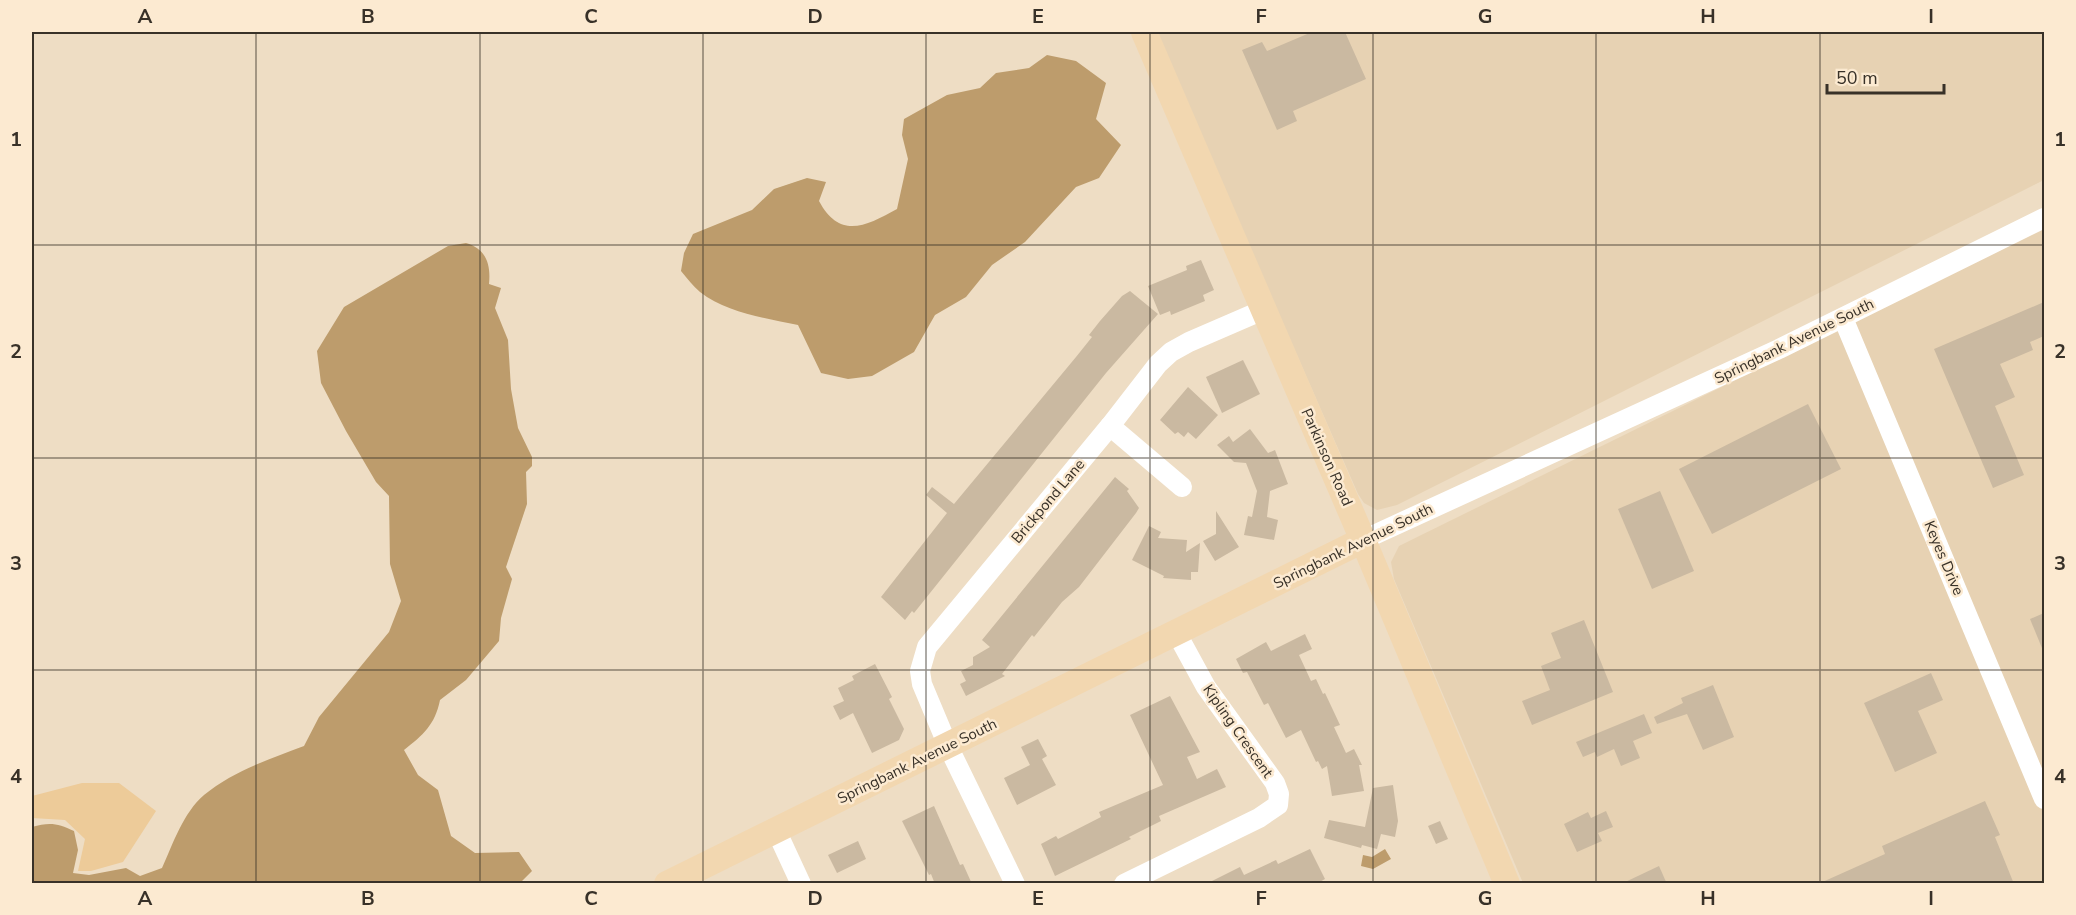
<svg xmlns="http://www.w3.org/2000/svg" width="2076" height="915" font-family="'Nunito Sans',sans-serif">
  <style>
    .built { fill: #e7d2b3 }
    .green { fill: #edcb99 }
    .water { fill: #bd9c6c }
    .building { fill: #cab9a1 }
    .lines { fill: none; stroke-linecap: round; stroke-linejoin: round }
    .minor { stroke: #fff; stroke-width: 20 }
    .major { stroke: #f2d7b0; stroke-width: 26 }
    .grid { fill: none; stroke: #383128; stroke-width: 1.5; stroke-opacity: 0.55 }
    .labels { text-anchor: middle; stroke-width: 5; stroke-linejoin: round; paint-order: stroke }
    .street-label { font-size: 15px; fill: #383128; stroke: #fcead1 }
    .neatline { fill: none; stroke: #383128; stroke-width: 2 }
    .grid-label { font-size: 20px; text-anchor: middle; font-weight: bold; fill: #383128 }
  </style>
  <rect width="100%" height="100%" fill="#eeddc4"/>
  <g class="built">
    <polygon points="1155,32 2044,32 2044,180 1397,505 1377,510 1364,503 1358,494"/>
    <polygon points="2044,228 2044,883 1523,883 1394,579 1391,562 1399,546"/>
  </g>
  <polygon class="green" points="82,783 119,783 156,811 123,862 91,871 78,871 85,839 65,820 32,818 32,796"/>
  <g class="water">
    <path d="M1047,55l29,6 30,22 -10,36 25,26 -22,33 -23,9 -51,55 -33,23 -26,32 -31,18 -21,37 -42,24 -24,3 -27,-6 -23,-48c-32,-7 -71,-12 -98,-33 -7,-6 -13,-14 -19,-21l3,-18 9,-19 59,-24 22,-21 33,-11 19,4 -7,19c21,39 47,25 78,8l11,-50 -6,-24 2,-16 43,-24 33,-7 16,-15 33,-5z"/>
    <path d="M466,243c20,6 25,21 23,41l12,4 -6,20 13,32 3,49 7,39 14,29v9l-6,6 1,32 -21,63 6,12 -11,39 -2,23 -33,39 -26,20c-5,25 -17,35 -36,50l14,25 20,15 13,46 24,17 44,-1 13,19 -13,13 -487,-1v-56c17,-5 26,-4 42,4l4,19 -5,23 16,2 37,-7 14,8 22,-8c11,-24 21,-55 42,-73 29,-24 66,-36 100,-49l15,-29 70,-85 12,-31 -11,-37 -1,-68 -13,-14 -30,-51 -25,-48 -4,-32 27,-44 104,-61z"/>
    <polygon points="1385,849 1391,859 1373,869 1361,866 1363,855 1372,857"/>
  </g>
  <g class="building">
    <polygon points="1312,32 1345,32 1366,79 1293,111 1297,121 1277,130 1242,50 1262,42 1267,51"/>
    <polygon points="1201,260 1214,290 1203,295 1205,301 1171,315 1170,311 1160,315 1148,286 1187,270 1186,266"/>
    <polygon points="1130,291 1158,314 1106,373 914,613 912,611 905,620 881,597 947,513 926,495 932,487 954,504 1076,357 1092,337 1089,335 1100,321 1122,296"/>
    <polygon points="2044,302 2044,336 2030,342 2033,350 2000,364 2015,397 1995,406 2024,475 1993,488 1934,349"/>
    <polygon points="1243,360 1260,394 1222,413 1206,377"/>
    <polygon points="1188,387 1218,415 1196,439 1188,432 1184,437 1178,432 1175,434 1160,420"/>
    <polygon points="1808,404 1841,469 1712,534 1679,469"/>
    <polygon points="1250,429 1268,453 1275,450 1288,484 1270,491 1267,517 1278,520 1274,540 1244,535 1248,516 1252,517 1257,491 1246,463 1234,462 1217,445 1229,436 1233,442"/>
    <polygon points="1115,477 1129,489 1127,491 1139,508 1136,513 1079,587 1062,602 1034,637 1032,635 1002,674 1005,676 966,696 960,684 966,681 961,671 973,665 973,657 990,647 982,640"/>
    <polygon points="1660,491 1694,571 1652,589 1618,509"/>
    <polygon points="1216,511 1239,547 1215,561 1203,541 1216,534"/>
    <polygon points="1149,526 1161,532 1158,538 1187,540 1186,552 1200,543 1198,572 1191,572 1191,580 1163,578 1164,576 1132,560"/>
    <polygon points="2044,613 2044,653 2030,619"/>
    <polygon points="1584,620 1613,692 1532,725 1522,701 1550,690 1541,666 1561,658 1551,633"/>
    <polygon points="1305,634 1312,649 1299,655 1311,681 1316,679 1323,694 1325,693 1340,725 1334,727 1346,753 1354,749 1362,765 1359,765 1364,791 1332,796 1327,766 1322,769 1318,761 1316,762 1301,730 1286,738 1268,703 1264,705 1247,672 1243,673 1236,659 1266,642 1271,651"/>
    <polygon points="875,664 892,697 889,699 904,729 899,740 872,753 853,713 840,720 833,706 844,701 838,688 854,680 852,676"/>
    <polygon points="1931,673 1943,700 1918,711 1937,753 1895,772 1864,703"/>
    <polygon points="1713,685 1734,737 1703,750 1687,714 1657,724 1654,717 1683,703 1681,698"/>
    <polygon points="1170,696 1200,752 1187,757 1197,779 1217,769 1226,787 1159,816 1161,821 1129,837 1131,839 1055,876 1041,844 1056,836 1058,839 1101,817 1099,812 1163,785 1130,715"/>
    <polygon points="1644,714 1652,733 1633,741 1640,758 1621,766 1614,749 1597,757 1595,752 1583,757 1576,742"/>
    <polygon points="1038,739 1047,756 1042,759 1056,785 1017,805 1004,778 1030,765 1021,747"/>
    <polygon points="1393,785 1398,821 1395,837 1381,834 1377,849 1362,845 1361,848 1324,838 1329,820 1365,827 1373,788"/>
    <polygon points="1985,801 2000,835 1995,837 2014,884 1818,884 1885,854 1882,846"/>
    <polygon points="934,806 960,865 963,864 972,884 935,884 931,874 929,875 902,821"/>
    <polygon points="1606,811 1613,827 1598,833 1602,841 1577,852 1564,824 1588,812 1591,818"/>
    <polygon points="1440,821 1448,839 1436,844 1428,826"/>
    <polygon points="858,841 866,859 837,873 828,855"/>
    <polygon points="1310,849 1325,879 1316,884 1206,884 1240,867 1244,875 1276,860 1278,864"/>
    <polygon points="1659,866 1667,884 1621,884"/>
  </g>
  <g class="lines">
    <g class="minor">
      <polyline points="1843,318 2044,799"/>
      <polyline points="1110,426 1182,487"/>
      <polyline points="1363,540 1779,349 2044,218"/>
      <polyline points="776,830 801,884"/>
      <polyline points="1015,884 948,746 922,684 920,671 927,647 1110,426 1158,364 1171,352 1189,342 1263,310"/>
      <polyline points="1124,884 1259,818 1278,805 1279,794 1275,783 1206,687 1176,632"/>
    </g>
    <g class="major">
      <polyline points="1144,32 1363,540 1507,884"/>
      <polyline points="667,884 1363,540"/>
    </g>
  </g>
  <path class="grid" d="M256,32v852M480,32v852M703,32v852M926,32v852M1150,32v852M1373,32v852M1596,32v852M1820,32v852M32,245h2012M32,458h2012M32,670h2012"/>
  <g class="labels">
    <g class="street-label">
      <text transform="translate(1794 341) rotate(-26)" y="5">Springbank Avenue South</text>
      <text transform="translate(1327 457) rotate(66)" y="5">Parkinson Road</text>
      <text transform="translate(1048 501) rotate(-50)" y="5">Brickpond Lane</text>
      <text transform="translate(1353 546) rotate(-26)" y="5">Springbank Avenue South</text>
      <text transform="translate(1944 558) rotate(67)" y="5">Keyes Drive</text>
      <text transform="translate(1238 731) rotate(55)" y="5">Kipling Crescent</text>
      <text transform="translate(917 761) rotate(-26)" y="5">Springbank Avenue South</text>
    </g>
  </g>
  <rect width="2076" height="915" fill="none" stroke="#fcead1" stroke-width="66"/>
  <path d="M1827 84v9h117v-9" fill="none" stroke="#383128" stroke-width="3"/>
  <text x="1836" y="84" font-size="18" fill="#383128" stroke="#fcead1" stroke-width="4.5" paint-order="stroke">50 m</text>
  <rect x="33" y="33" width="2010" height="849" class="neatline"/>
  <g class="grid-label">
    <text x="145" y="23">A</text>
    <text x="368" y="23">B</text>
    <text x="591" y="23">C</text>
    <text x="815" y="23">D</text>
    <text x="1038" y="23">E</text>
    <text x="1261" y="23">F</text>
    <text x="1485" y="23">G</text>
    <text x="1708" y="23">H</text>
    <text x="1931" y="23">I</text>
    <text x="16" y="146">1</text>
    <text x="2060" y="146">1</text>
    <text x="16" y="358">2</text>
    <text x="2060" y="358">2</text>
    <text x="16" y="570">3</text>
    <text x="2060" y="570">3</text>
    <text x="16" y="783">4</text>
    <text x="2060" y="783">4</text>
    <text x="145" y="905">A</text>
    <text x="368" y="905">B</text>
    <text x="591" y="905">C</text>
    <text x="815" y="905">D</text>
    <text x="1038" y="905">E</text>
    <text x="1261" y="905">F</text>
    <text x="1485" y="905">G</text>
    <text x="1708" y="905">H</text>
    <text x="1931" y="905">I</text>
  </g>
</svg>
